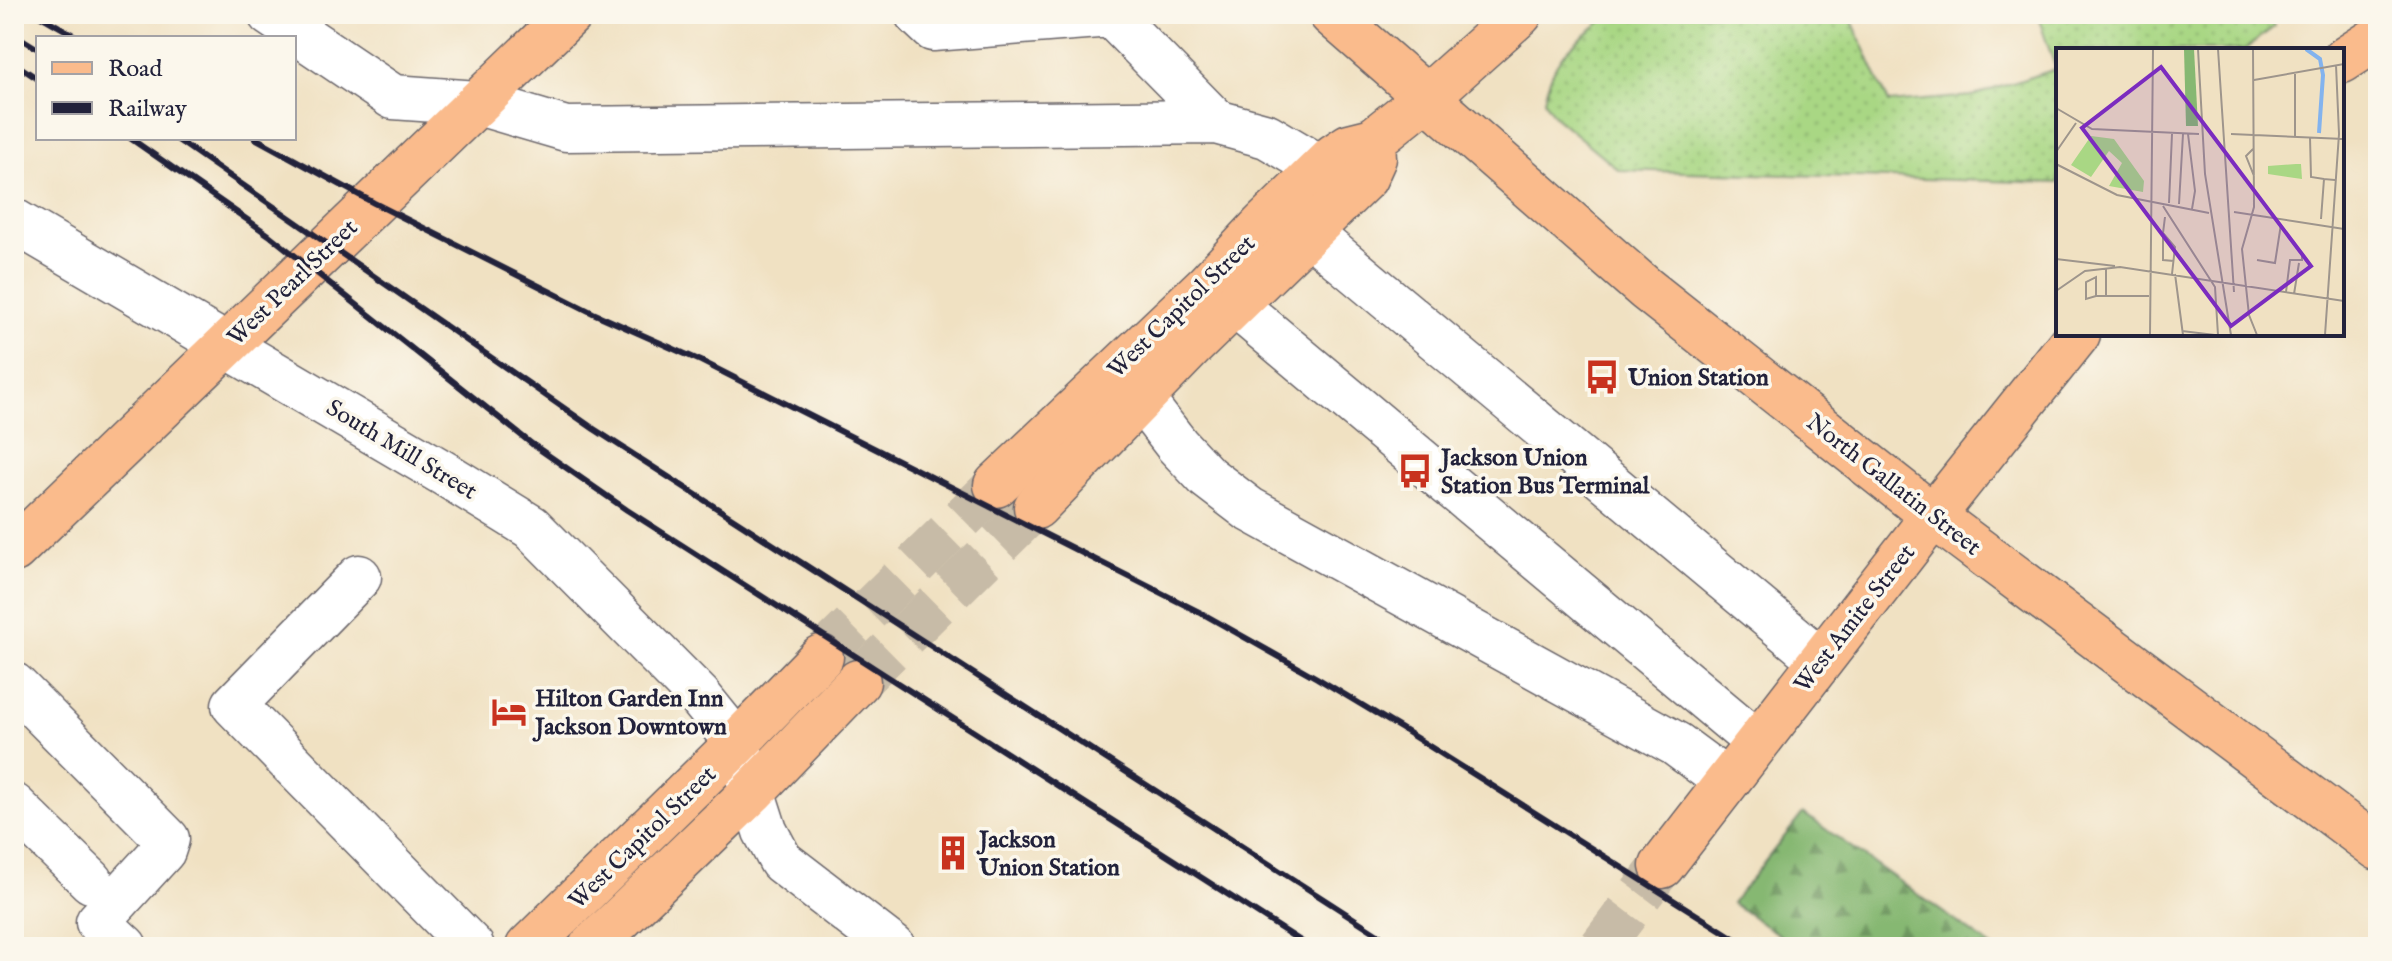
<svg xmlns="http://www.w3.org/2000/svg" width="2392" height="961" font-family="'IM FELL English',serif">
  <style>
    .grass { fill: url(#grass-dots); stroke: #667c60; stroke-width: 2 }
    .forest { fill: url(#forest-firs); stroke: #546d56; stroke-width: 2 }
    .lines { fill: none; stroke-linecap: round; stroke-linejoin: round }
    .major-tunnel { stroke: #c7bba7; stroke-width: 44; stroke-dasharray: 44 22; stroke-linecap: butt }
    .minor-casing { stroke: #6a656a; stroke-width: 47 }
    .major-casing { stroke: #6a656a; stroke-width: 47 }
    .minor { stroke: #fff; stroke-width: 44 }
    .major { stroke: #fabb8c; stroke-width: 44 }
    .rail { stroke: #22223b; stroke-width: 6 }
    .labels { text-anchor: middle; stroke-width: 7; stroke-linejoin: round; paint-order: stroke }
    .street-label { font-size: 24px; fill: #22223b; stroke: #fbf7ec }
    .poi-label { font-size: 24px; font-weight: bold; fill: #22223b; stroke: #fbf7ec; text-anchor: start }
    .inset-river { fill: none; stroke: #83b3ee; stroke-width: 4 }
    .inset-road { fill: none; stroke: #9e958c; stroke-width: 2 }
    .view { fill: #7b2cbf; fill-opacity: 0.15; stroke: #7b2cbf; stroke-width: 4 }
    .inset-edge { fill: none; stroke: #22223b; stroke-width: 4 }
  </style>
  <defs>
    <pattern id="grass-dots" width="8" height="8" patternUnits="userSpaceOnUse" patternTransform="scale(2)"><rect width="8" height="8" fill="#a9d784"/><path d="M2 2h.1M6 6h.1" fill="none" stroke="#91b873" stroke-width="1.8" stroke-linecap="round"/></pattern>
    <pattern id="forest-firs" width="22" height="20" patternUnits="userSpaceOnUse" patternTransform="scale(2)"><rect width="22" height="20" fill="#86b872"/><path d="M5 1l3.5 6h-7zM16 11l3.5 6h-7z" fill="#6d955f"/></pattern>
  </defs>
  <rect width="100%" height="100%" fill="#fbf7ec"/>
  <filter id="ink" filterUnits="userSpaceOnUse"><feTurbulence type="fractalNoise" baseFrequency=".0125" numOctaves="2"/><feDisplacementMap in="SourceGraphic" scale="16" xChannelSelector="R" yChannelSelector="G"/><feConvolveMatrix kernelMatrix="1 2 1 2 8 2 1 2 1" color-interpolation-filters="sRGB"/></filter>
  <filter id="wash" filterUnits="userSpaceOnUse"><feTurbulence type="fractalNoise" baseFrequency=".006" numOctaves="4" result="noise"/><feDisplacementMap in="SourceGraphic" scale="32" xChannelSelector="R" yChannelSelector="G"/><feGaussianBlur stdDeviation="1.8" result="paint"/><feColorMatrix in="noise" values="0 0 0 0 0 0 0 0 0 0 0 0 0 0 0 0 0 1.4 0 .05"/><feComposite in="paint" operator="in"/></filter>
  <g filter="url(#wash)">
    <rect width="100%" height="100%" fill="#f0e1c2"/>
    <path class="grass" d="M1611,14h238l40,89 83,-7 84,-27 -19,-55h233l4,13 -30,23h-186v133l-439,-13 -65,-54 -10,-16c10,-49 31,-56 67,-86z"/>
    <polygon class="forest" points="1803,813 1992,947 1797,947 1732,903"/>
  </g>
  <g filter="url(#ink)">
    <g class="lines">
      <g class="major-tunnel">
        <polyline points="821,657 996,485"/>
        <polyline points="858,682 1036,507"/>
        <polyline points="1601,947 1662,866"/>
      </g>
      <g class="minor-casing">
        <g id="minor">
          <polyline points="270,14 393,97 478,103 566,129 1216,122 1267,136 1321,168"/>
          <polyline points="917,14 933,29 1111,15 1216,122"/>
          <polyline points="14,221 445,474 531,527 699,696 737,743 765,831 781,861 893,947"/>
          <polyline points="1309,233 1821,660"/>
          <polyline points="1235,305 1757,742"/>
          <polyline points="1119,370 1177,445 1207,477 1249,509 1676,744 1726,781"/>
          <polyline points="359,577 234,705 472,947"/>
          <polyline points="14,685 167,839 163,851 98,922 125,947"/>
          <polyline points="14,806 91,881"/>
        </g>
      </g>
      <g class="major-casing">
        <g id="major">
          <polyline points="1331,14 1646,289 1933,516 2378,848"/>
          <polyline points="2342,61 2378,38"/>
          <polyline points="996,485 1207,285 1263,225 1334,156 1349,146 1373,140 1428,96 1520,14"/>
          <polyline points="1036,507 1192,346 1365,178 1374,158 1373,140"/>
          <polyline points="14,550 570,14"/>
          <polyline points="1662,866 1933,516 2078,334"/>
          <polyline points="528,947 737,743 821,657"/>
          <polyline points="591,947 752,792 858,682"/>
        </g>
      </g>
      <use href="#minor" class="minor"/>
      <use href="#major" class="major"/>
      <g class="rail">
        <polyline points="37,14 79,38"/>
        <polyline points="14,34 38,49"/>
        <polyline points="14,63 38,79"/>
        <polyline points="130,138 269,235 532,444 627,510 1310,947"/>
        <polyline points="175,138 594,429 1398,947"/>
        <polyline points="255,138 374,203 593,313 701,361 1205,615 1317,678 1402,729 1748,947"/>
      </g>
    </g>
  </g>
  <defs>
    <g id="bus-bare" transform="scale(2.76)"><path d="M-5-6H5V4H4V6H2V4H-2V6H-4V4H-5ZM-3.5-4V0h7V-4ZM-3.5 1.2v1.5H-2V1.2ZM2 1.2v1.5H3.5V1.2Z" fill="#c8321e" stroke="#fbf7ec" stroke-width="2.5" paint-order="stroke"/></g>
    <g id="hotel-bare" transform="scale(2.76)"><path d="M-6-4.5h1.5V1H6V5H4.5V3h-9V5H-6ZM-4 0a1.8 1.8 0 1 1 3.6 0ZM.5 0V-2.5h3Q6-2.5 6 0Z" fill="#c8321e" stroke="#fbf7ec" stroke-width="2.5" paint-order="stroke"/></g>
    <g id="building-bare" transform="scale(2.76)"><path d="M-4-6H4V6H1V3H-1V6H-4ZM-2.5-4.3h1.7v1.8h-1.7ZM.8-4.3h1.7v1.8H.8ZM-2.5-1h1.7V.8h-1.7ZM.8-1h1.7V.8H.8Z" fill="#c8321e" stroke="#fbf7ec" stroke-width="2.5" paint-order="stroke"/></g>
  </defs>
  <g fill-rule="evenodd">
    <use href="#bus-bare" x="1602" y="377"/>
    <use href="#bus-bare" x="1415" y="471"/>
    <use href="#hotel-bare" x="509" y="712"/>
    <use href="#building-bare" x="953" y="853"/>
  </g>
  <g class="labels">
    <g class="street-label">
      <text transform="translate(292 282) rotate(-44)" y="8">West Pearl Street</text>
      <text transform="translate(1181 306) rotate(-44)" y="8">West Capitol Street</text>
      <text transform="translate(402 449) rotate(31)" y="8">South Mill Street</text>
      <text transform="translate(1894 484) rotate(38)" y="8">North Gallatin Street</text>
      <text transform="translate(1854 618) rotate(-52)" y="8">West Amite Street</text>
      <text transform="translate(642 837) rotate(-44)" y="8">West Capitol Street</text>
    </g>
    <g class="poi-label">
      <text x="1628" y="385">Union Station</text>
      <text x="1441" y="465">Jackson Union<tspan x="1441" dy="28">Station Bus Terminal</tspan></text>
      <text x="535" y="706">Hilton Garden Inn<tspan x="535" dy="28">Jackson Downtown</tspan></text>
      <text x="979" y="847">Jackson<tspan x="979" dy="28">Union Station</tspan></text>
    </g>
  </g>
  <g transform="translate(2056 48)">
    <rect width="288" height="288" fill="#f0e1c2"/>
    <path d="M35,88l23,3 30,42 -1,11 -34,-6 13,-23 -13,-12 -18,26 -20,-12zM240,116h5l1,15 -34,-5v-8z" fill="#a9d784"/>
    <path d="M128,1h10l4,77h-12z" fill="#86b872"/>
    <path class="inset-river" d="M250,1l14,10 3,16 -4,58"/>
    <path class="inset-road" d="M142,1l7,125 26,161M162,1l16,243M197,1l1,158 -12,42 7,66 8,20M198,32l90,-16M0,60l36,21 107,5M132,86l7,57 -3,18M175,86l113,5M239,89v-63M254,89l1,40 13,2M197,101l-7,7 8,20M0,104l20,-29M0,116l61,31 92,18M113,155l3,-69M123,156l4,-70M107,158l52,81 3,48M178,164l110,17M109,169l-2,16 12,14 -3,27M265,171l3,-40 11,1M107,186v26l11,1M0,211l59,7M201,212l18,3 6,-39M50,221v27M119,226l8,61M0,243l29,-20 35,-4 224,34M230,244l4,-32h12v-6M238,246l5,-31M40,248l-10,3v-17l10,-5v19h53M126,283l33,4M94,287l3,-286M269,287l14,-201 -3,-69"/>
    <path class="view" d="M105,19l150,199 -80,60 -149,-198z"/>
    <rect width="288" height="288" class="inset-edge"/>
  </g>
  <rect width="2392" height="961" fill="none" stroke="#fbf7ec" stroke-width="48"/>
  <rect x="36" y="36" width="260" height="104" fill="#fbf7ec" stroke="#a4a2a5" stroke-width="2"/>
  <rect x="52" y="62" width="40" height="12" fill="#fabb8c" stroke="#a4a2a5" stroke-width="2"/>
  <text x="108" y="76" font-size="24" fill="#22223b">Road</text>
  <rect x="52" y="102" width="40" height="12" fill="#22223b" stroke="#a4a2a5" stroke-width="2"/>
  <text x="108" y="116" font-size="24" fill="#22223b">Railway</text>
</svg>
